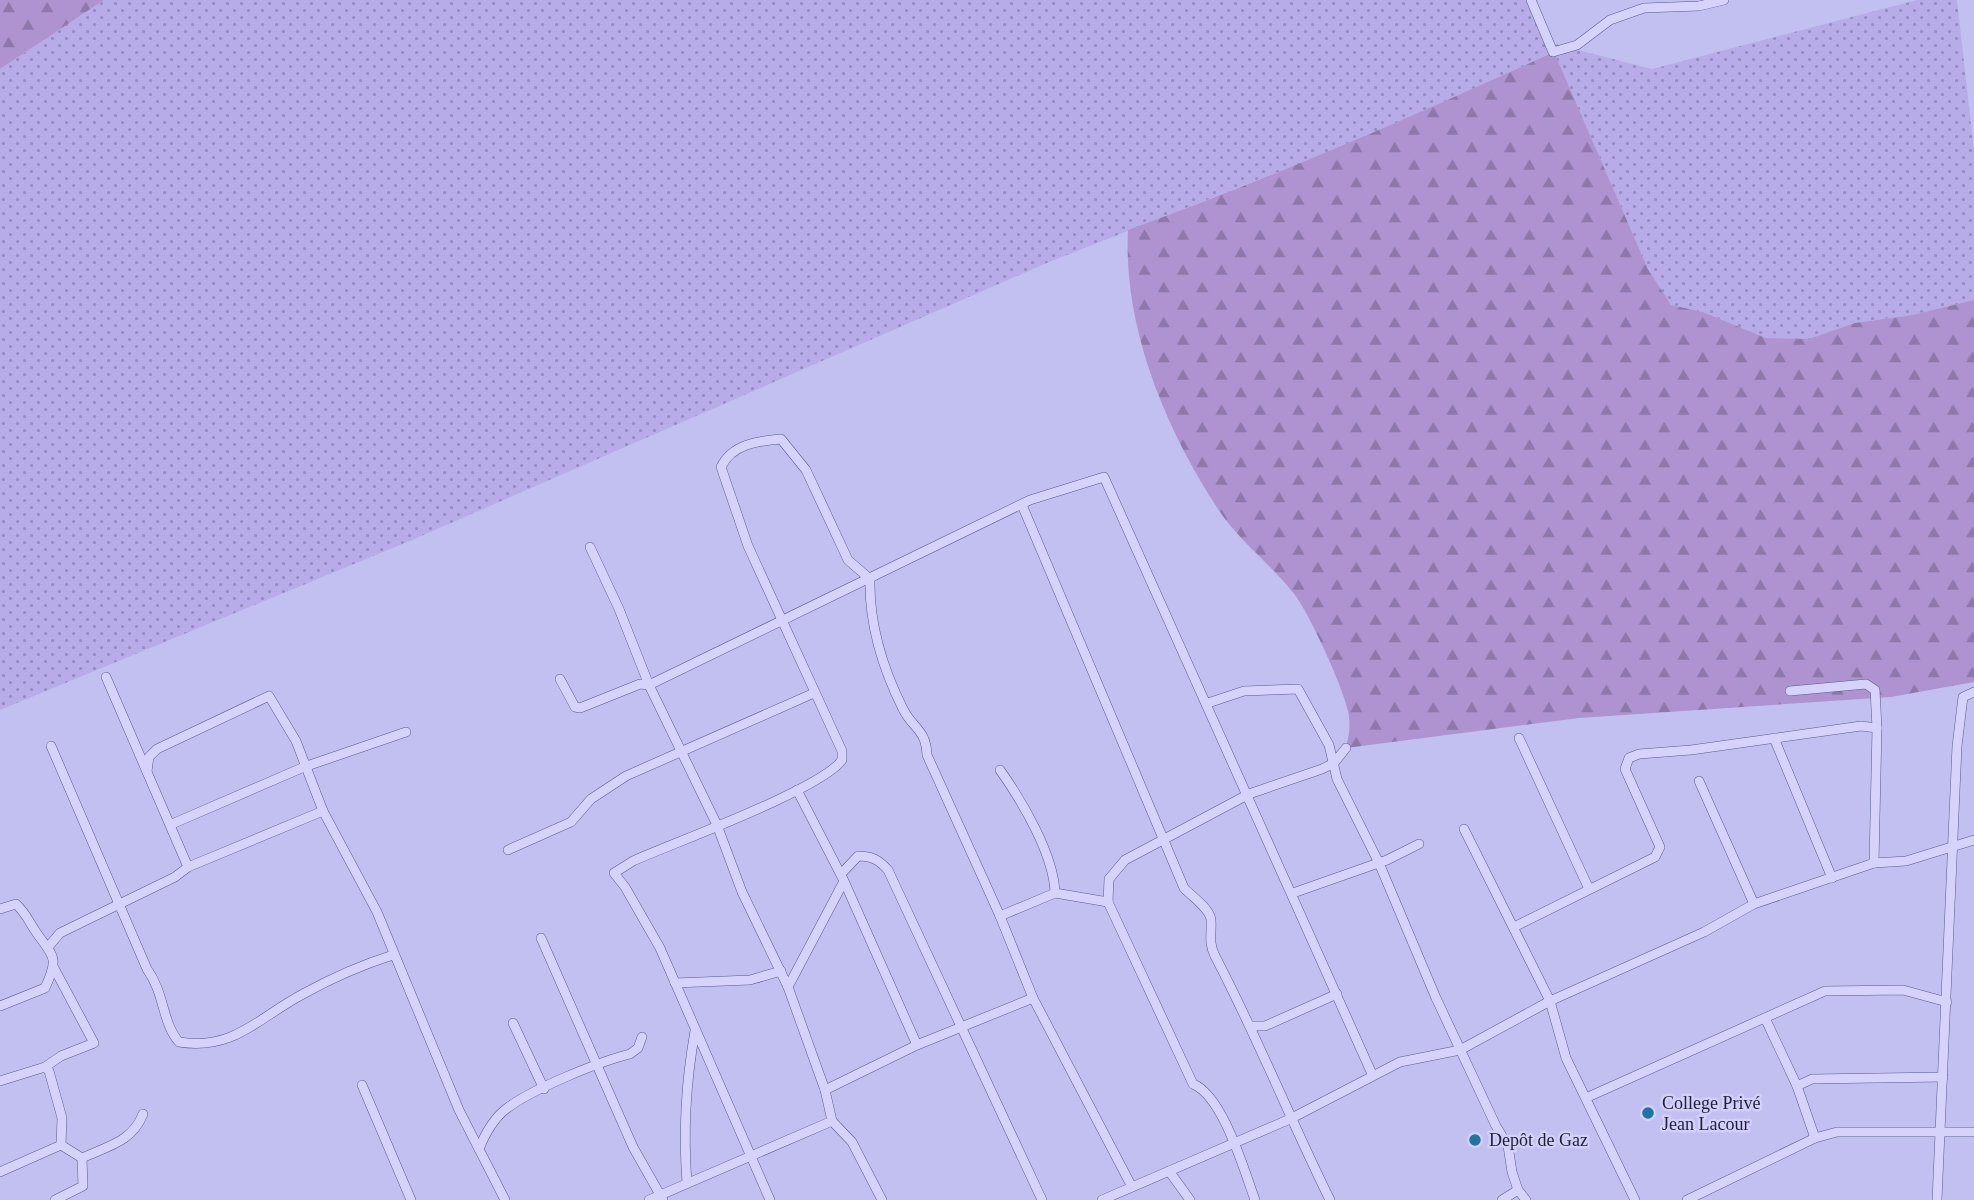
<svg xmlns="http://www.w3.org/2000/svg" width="1974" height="1200" font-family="Georgia,serif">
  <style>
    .farmland { fill: url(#farmland-dots) }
    .forest { fill: url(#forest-firs) }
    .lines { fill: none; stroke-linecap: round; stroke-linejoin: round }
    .minor-casing { stroke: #565c8c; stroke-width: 10 }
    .minor { stroke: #d5d3fc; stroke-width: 9 }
    .poi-dot { fill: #2174a0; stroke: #d2cff8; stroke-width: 2.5 }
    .labels { text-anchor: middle; stroke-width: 5; stroke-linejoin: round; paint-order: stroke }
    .poi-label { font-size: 18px; fill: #1c203a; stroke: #d2cff8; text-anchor: start }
  </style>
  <defs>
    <pattern id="farmland-dots" width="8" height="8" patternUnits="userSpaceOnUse" patternTransform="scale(1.75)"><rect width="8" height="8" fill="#b7ace8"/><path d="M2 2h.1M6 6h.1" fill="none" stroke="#948cbd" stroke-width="1.8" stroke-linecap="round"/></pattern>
    <pattern id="forest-firs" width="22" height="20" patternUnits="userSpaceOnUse" patternTransform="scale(1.75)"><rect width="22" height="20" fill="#af92d0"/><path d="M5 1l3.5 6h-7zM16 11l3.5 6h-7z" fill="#8e77aa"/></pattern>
  </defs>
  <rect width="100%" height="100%" fill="#c2bff1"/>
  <polygon class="farmland" points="104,0 1533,0 1551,43 1652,69 1917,0 1957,0 1974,151 1974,300 1912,315 1855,323 1810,339 1766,338 1703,312 1671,305 1648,269 1554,52 1362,139 1049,262 412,540 0,710 0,69"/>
  <g class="forest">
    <polygon points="0,0 104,0 0,69"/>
    <path d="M1554,52l94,217 23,36 32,7 63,26 43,1 46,-16 57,-8 62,-15v382l-83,15 -312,21 -233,30c3,-13 5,-23 2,-37 -5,-24 -38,-96 -53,-116 -24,-31 -56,-54 -77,-86 -53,-81 -95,-182 -90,-279 146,-53 286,-114 426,-178z"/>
  </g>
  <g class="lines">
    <g class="minor-casing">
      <g id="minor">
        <polyline points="1531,0 1553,52 1577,45 1610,20 1644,8 1699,6 1724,0"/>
        <path d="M1022,505l162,383c7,8 26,20 27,32 1,14 -3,22 4,36 42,80 75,163 115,244"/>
        <polyline points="590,547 619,609 649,685 717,825 742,892 788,987 825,1090"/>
        <polyline points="106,677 188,867"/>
        <polyline points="560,679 575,707 580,708 640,684 649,685 1030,500 1104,477 1372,1074"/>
        <polyline points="1790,691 1866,684 1875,690 1877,728 1874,863"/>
        <polyline points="1208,703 1244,691 1298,689 1329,745 1337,779 1379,863 1436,998 1496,1126 1508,1146 1512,1172 1518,1190 1526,1200"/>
        <polyline points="1519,738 1589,889"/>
        <polyline points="1774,738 1832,878"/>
        <path d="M51,746l96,223c18,25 15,54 32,73 55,9 80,-25 124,-48 29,-16 58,-29 90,-39"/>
        <path d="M1000,770c22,31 54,85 55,123"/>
        <polyline points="147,771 149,757 157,749 269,696 296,741 323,811 377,912 459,1110 505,1200"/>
        <polyline points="1699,781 1754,904"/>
        <polyline points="797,790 843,879"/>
        <polyline points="172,824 304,767 406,732"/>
        <polyline points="1464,829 1550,1001 1566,1058 1635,1200"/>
        <polyline points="508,850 571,822 591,799 626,776 814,693"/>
        <path d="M841,874l17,-18c14,0 21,4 30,14l154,330"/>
        <polyline points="1293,893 1387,860 1419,844"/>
        <path d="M1108,902l85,182c30,12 51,86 62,116"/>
        <path d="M0,909l16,-5c10,9 13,18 20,28 17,25 24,24 9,56l-45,18"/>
        <polyline points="1000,916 1055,893 1108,902 1109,879 1125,860 1249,794 1322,769 1334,763 1346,748"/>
        <polyline points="1514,927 1655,857 1660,847 1625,769 1629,758 1639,754 1691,750 1861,726 1877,728"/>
        <polyline points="541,938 633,1147 663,1200"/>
        <polyline points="49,946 60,933 175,877 188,867 323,811"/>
        <polyline points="675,983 750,980 781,971"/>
        <polyline points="788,987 844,881 917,1045"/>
        <polyline points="1765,1018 1797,1086 1815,1138"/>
        <polyline points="513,1023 544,1089"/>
        <polyline points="1250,1026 1265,1026 1337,994"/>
        <polyline points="45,1067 61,1056 94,1043 54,968"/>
        <polyline points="0,1081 45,1067 49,1071 62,1118 61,1145"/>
        <polyline points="362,1085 411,1200"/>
        <polyline points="1797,1086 1812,1079 1943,1077"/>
        <polyline points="1588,1097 1825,991 1903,990 1947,1002"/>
        <path d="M479,1149c6,-15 14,-30 27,-40 26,-20 92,-47 124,-55l8,-6 4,-11"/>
        <path d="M82,1158c26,-12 50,-16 61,-44"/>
        <polyline points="1169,1171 1190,1200"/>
        <polyline points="0,1172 61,1145 82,1158 83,1186 55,1200"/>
        <path d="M687,1183c-4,-51 -1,-102 8,-152"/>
        <polyline points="649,1200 832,1121"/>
        <path d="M770,1200l-110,-252 -35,-61 -11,-14 19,-12c40,-18 189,-72 209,-101v-9l-94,-205 -27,-79c11,-23 37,-26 60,-28l25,31 42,90 22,19c-1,44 13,90 33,130 10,20 23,20 24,46l73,161 33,82 99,189"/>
        <polyline points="882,1200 852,1142 832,1121 825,1090 917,1045 1033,998"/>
        <polyline points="1102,1200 1290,1119 1400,1062 1460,1050 1550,1001 1704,932 1754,904 1874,863 1906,861 1974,840"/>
        <polyline points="1502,1200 1518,1190"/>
        <polyline points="1687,1200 1815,1138 1837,1132 1974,1132"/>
        <polyline points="1937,1200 1957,746 1963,697 1974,692"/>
      </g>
    </g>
    <use href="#minor" class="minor"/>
  </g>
  <g class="poi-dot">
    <circle cx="1648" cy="1113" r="7"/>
    <circle cx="1475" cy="1140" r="7"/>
  </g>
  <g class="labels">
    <g class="poi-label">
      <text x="1662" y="1109">College Privé<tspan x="1662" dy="21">Jean Lacour</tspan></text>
      <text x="1489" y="1146">Depôt de Gaz</text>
    </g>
  </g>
</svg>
